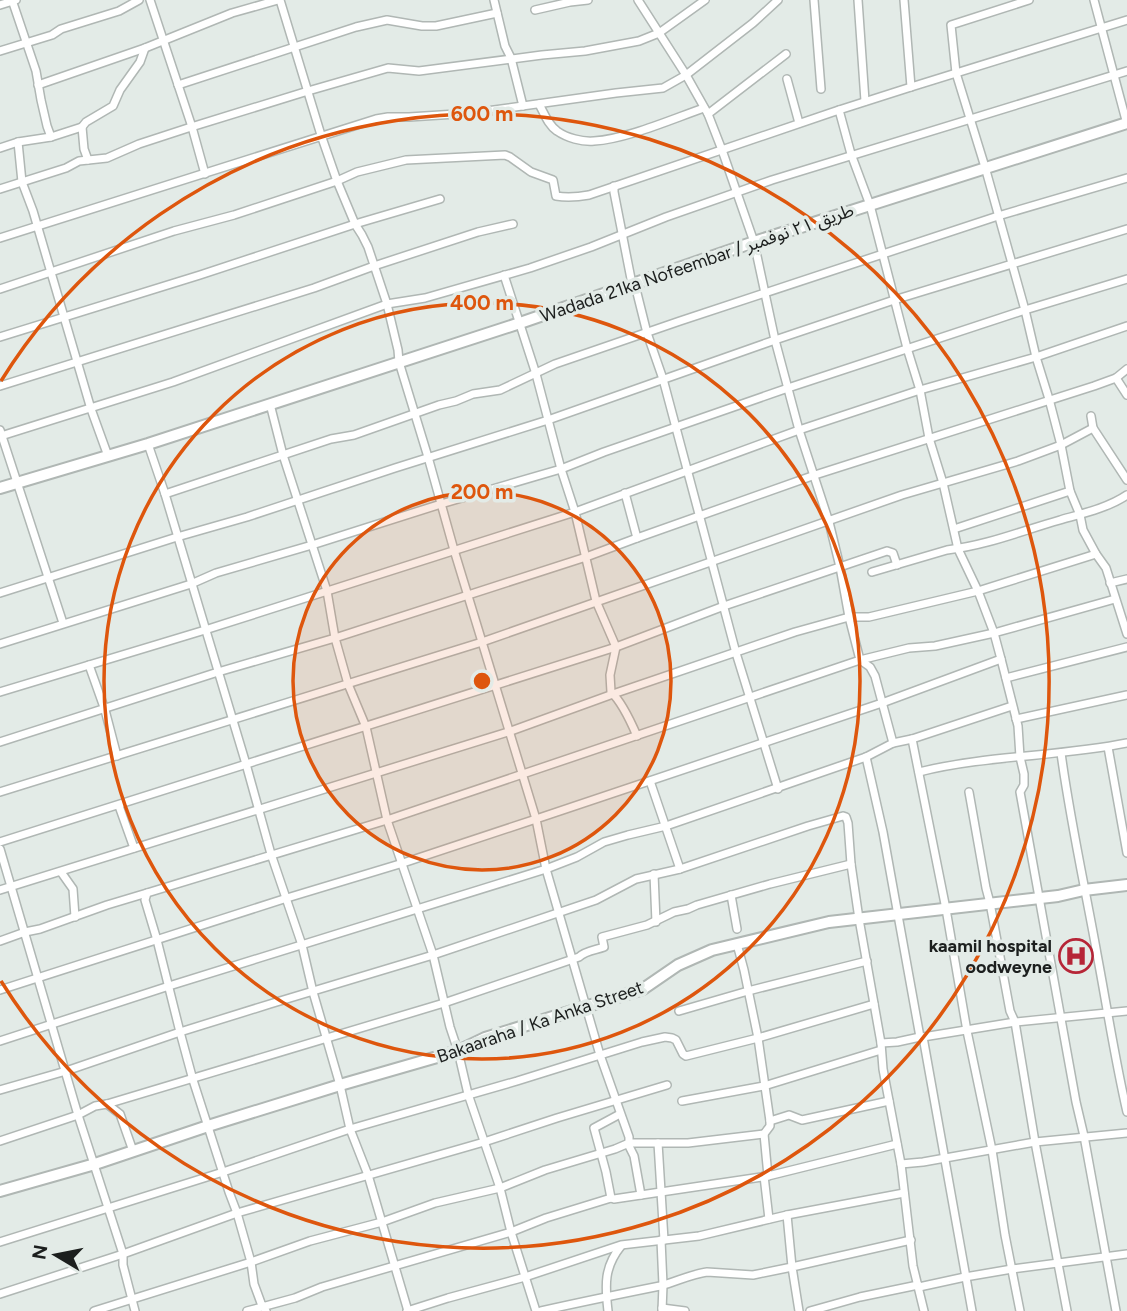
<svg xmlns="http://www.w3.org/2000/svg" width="1127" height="1311" font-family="Figtree,'Noto Sans Arabic',sans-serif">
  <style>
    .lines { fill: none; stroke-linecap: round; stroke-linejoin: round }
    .street-casing { stroke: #b0b7b4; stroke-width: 10 }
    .secondary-casing { stroke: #b0b7b4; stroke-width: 14 }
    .street { stroke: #fff; stroke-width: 7 }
    .secondary { stroke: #fff; stroke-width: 10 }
    .ring { fill: none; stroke: #de560d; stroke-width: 3.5 }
    .labels { text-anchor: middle; stroke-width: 7; stroke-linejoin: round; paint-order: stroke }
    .street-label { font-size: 18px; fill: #1c1f1e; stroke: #e3ebe7 }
    .poi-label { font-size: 18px; font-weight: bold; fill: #1c1f1e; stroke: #e3ebe7; text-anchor: end }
    .centre { fill: #de560d; stroke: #e3ebe7; stroke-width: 3.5 }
    .ring-label { font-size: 21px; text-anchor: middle; font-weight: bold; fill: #de560d; stroke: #e3ebe7; stroke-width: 7; stroke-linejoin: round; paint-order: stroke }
  </style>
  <rect width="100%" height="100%" fill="#e3ebe7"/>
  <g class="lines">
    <g class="street-casing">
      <g id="street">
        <polyline points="150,0 192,127 205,174"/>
        <polyline points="494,0 505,46 511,58 523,106"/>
        <polyline points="814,0 821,89"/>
        <polyline points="858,0 865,101"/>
        <polyline points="1029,0 951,25 956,73 985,167 1025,310 1036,357 1049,399 1061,445 1070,491 1080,515 1083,530 1096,554 1106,568 1127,634"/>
        <polyline points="1094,0 1127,124"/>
        <polyline points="0,5 16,0"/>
        <polyline points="535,10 570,2 588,0"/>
        <polyline points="0,51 52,35 61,29 119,11 139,0"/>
        <polyline points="787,79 799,123"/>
        <polyline points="38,85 145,48 232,13 278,0"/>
        <polyline points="178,85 356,27 387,20 422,26 436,26 497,13"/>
        <polyline points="911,87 1127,20"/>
        <path d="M539,104c5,9 9,21 18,27 10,7 25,11 37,10 33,-2 78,-22 110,-33"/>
        <polyline points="708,114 786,54"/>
        <polyline points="51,137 82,127"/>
        <polyline points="18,142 22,182 33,211 91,409 108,456"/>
        <polyline points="0,148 18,142 51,137 47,126 41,100 36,71 12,0"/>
        <polyline points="88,160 84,149 82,127 86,122 113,106 120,90 140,62 145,48"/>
        <polyline points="614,186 614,192 632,284 637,293 647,333 663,379 736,653 778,789"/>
        <polyline points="0,189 66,168 79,161 107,158 139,144 188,128 308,91 388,68 419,71 542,55 585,51 639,41 659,33 705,0"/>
        <polyline points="0,238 376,119 388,117 409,117 472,113 616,93 663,88 686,75 753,23 778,0"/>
        <path d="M504,275l32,99 25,95 14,43 21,89 20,46 -6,28 1,17c11,10 20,30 26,44"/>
        <path d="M0,289l174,-58 60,-16 103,-34 20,-9 49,-12 99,-5 5,2 21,15 22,8 3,16c12,2 22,1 33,-1l250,-85"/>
        <polyline points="0,337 200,275 355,224 440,199"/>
        <polyline points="1116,378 1127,395"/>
        <polyline points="0,386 314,288 374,266 478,232 513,224"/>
        <polyline points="270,404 283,455 327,591 335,638 348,684 366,727 387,820 433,955 450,1027 458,1051 468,1094 500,1188 511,1232 536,1311"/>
        <polyline points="1091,416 1093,428 1127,480"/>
        <polyline points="0,430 63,623"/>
        <polyline points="1,436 173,382 387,304 368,247 362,235 355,224 337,181 321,135 280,0"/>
        <polyline points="148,444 165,494 246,764 271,854 302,945 313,992 340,1085 350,1129 368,1175 408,1311"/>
        <polyline points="625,493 637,538"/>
        <polyline points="165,494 331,439 354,435 439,405 456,401 473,394 500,390 555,364 680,321 998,216 1127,178"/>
        <polyline points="954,529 1070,491"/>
        <path d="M872,572l75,-22c41,-5 74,-19 113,-30 21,-6 48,-12 67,-25"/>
        <polyline points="1110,583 1127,579"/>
        <polyline points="0,593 177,537 247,517 395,468 548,420 775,340 754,242 722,150 708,114 686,75 638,0"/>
        <polyline points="0,644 191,584 216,573 312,545 441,504 561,469 604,452 788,388 1025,310 1127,279"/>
        <polyline points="1001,659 1018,726 1020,757 1024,774 1024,785 1020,792 1076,1102 1084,1136 1116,1311"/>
        <polyline points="860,660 909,648 935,646 994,633 1115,599"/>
        <polyline points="860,660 870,667 875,676 893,743"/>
        <polyline points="89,665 105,710 117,756"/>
        <polyline points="1006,678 1127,647"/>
        <polyline points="0,692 205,630 575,512 799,430 920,390 1036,357 1127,326"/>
        <polyline points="1016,719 1127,695"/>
        <polyline points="912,739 946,909 967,1031 992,1150 1005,1235 1020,1311"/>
        <polyline points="0,742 218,672 335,638 586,557 637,538 815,475 1094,386 1116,378 1127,369"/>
        <polyline points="1108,747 1127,853"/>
        <path d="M1061,753c9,67 24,134 36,201 10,53 18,106 30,158"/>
        <polyline points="866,757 883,832 920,1037 923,1037 972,1311"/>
        <path d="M919,772c68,-17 139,-15 208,-29"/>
        <polyline points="650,781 680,869"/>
        <polyline points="0,792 482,642 902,495 1018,461 1061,445 1093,428"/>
        <polyline points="969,792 986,888 990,903 1010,1011 1015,1022 1035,1142 1067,1311"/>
        <polyline points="119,806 134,848"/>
        <polyline points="0,842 616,647 724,606 887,551 893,553 897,565"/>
        <polyline points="0,849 78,1115 123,1254 123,1265 135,1311"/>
        <polyline points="61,872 73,889 75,917"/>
        <polyline points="654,874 656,922"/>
        <polyline points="0,890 511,731 613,694 795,632 849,617 840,567 829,522 799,430 775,340 894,300 1127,229"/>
        <polyline points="731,895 737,929"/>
        <polyline points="0,941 25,932 40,929 107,905 147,893"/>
        <polyline points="737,944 744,970 758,1038 770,1121 770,1126 764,1134 768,1176"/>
        <polyline points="0,990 287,898 403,863 536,819 882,703 1001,659 994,633 978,591 958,549 943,483 929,438 920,390 907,348 870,205 851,154 839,110 911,87 904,0"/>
        <polyline points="679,1011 748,991 867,961"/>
        <polyline points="923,1037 1015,1022 1127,1011"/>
        <polyline points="0,1041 169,986 546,869 577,857 604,842 628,835 666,826 837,767 866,757 893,743 912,739 1012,706"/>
        <polyline points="881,1043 897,1042 920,1037"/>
        <polyline points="0,1090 66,1071 180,1032 270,1004 433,955 596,900 636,879 680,869 808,826 843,816 846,817 848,823 851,864 859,919 881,1043 883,1069 901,1164 913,1266 924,1311"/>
        <polyline points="682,1101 764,1086 881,1050"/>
        <polyline points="107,1104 120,1114 133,1151"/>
        <polyline points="770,1121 789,1115 802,1120 889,1101"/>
        <path d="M0,1141l78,-26 17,-9 12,-2 337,-101 135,-46c6,-6 17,-7 25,-10l-2,-10 45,-12 27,-13 14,-3 9,-4 73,-21 81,-20"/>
        <polyline points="658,1143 688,1143 764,1134"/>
        <polyline points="628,1144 634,1156 641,1195"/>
        <polyline points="901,1164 923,1162 1035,1142 1127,1133"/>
        <polyline points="764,1176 769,1219"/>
        <polyline points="611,1198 606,1172 594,1128 620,1114"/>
        <polyline points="661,1240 663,1285 662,1311"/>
        <polyline points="664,1240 658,1143 629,1143 629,1137 600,1055 546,869 536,819 454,550 428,457 399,362 398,350 387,304 425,298 530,268 591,247 666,217 772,180 1127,71"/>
        <polyline points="0,1242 223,1172 350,1129 517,1081 642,1042 665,1037 672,1038 676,1040 683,1054 686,1056 758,1038 874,1004"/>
        <polyline points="919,1287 965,1277 1012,1269 1127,1254"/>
        <polyline points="0,1294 123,1254 237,1213 484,1142 557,1118 667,1085"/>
        <polyline points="662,1308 685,1311"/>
        <polyline points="94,1311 251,1262 310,1241 382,1222 435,1203 500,1188 545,1170 615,1149 629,1143"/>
        <polyline points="247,1311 295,1298 322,1287 511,1232 546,1218 611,1198 614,1199 768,1176 897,1144"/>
        <polyline points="266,1311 261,1303 254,1284 251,1262 237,1213 229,1192 193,1080 180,1032 157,940 145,900 147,893 387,820 860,660 849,617 869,617 978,591 1096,554"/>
        <polyline points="407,1311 448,1298 525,1277 621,1245 699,1236 787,1215 904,1193"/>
        <path d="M541,1311c40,-9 79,-17 119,-25 16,-4 31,-12 47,-14l46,3 39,-8 -5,-52"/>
        <path d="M608,1311c-3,-26 -4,-44 13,-65"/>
        <polyline points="799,1311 792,1267 911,1240"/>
        <polyline points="810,1311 860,1297 918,1285"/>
      </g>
    </g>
    <g class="secondary-casing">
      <g id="secondary">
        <polyline points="0,488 148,444 520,323 754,242 1127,123"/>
        <polyline points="0,1191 95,1164 208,1126 340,1085 458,1051 485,1038 643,989 678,965 712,950 829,922 1058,896 1084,890 1127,885"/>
      </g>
    </g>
    <use href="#street" class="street"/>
    <use href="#secondary" class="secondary"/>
  </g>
  <circle cx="482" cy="681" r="189" fill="#de560d" fill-opacity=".12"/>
  <g class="ring">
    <circle cx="482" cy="681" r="189"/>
    <circle cx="482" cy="681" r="378"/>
    <path d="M1 381A567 567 0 1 1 1 981"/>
  </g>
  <defs>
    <g id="hospital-ring" transform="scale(1.75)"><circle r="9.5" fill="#e3ebe7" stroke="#b62537" stroke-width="1.5"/><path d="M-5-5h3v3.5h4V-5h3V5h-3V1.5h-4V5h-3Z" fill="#b62537"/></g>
  </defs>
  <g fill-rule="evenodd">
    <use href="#hospital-ring" x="1076" y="956"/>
  </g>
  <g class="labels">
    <g class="street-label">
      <text transform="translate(697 263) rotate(-19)" y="6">Wadada 21ka Nofeembar / طريق ٢١ نوفمبر</text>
      <text transform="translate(540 1022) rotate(-19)" y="6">Bakaaraha / Ka Anka Street</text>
    </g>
    <g class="poi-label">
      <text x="1052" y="952">kaamil hospital<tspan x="1052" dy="21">oodweyne</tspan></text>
    </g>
  </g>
  <circle cx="482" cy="681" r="10" class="centre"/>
  <g class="ring-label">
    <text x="482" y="121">600 m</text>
    <text x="482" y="310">400 m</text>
    <text x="482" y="499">200 m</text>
  </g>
  <g transform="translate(56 1255) rotate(280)" stroke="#e3ebe7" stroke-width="5" paint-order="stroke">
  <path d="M0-5L12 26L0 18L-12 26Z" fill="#1c1f1e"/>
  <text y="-10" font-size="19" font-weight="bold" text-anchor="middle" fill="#1c1f1e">N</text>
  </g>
</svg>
